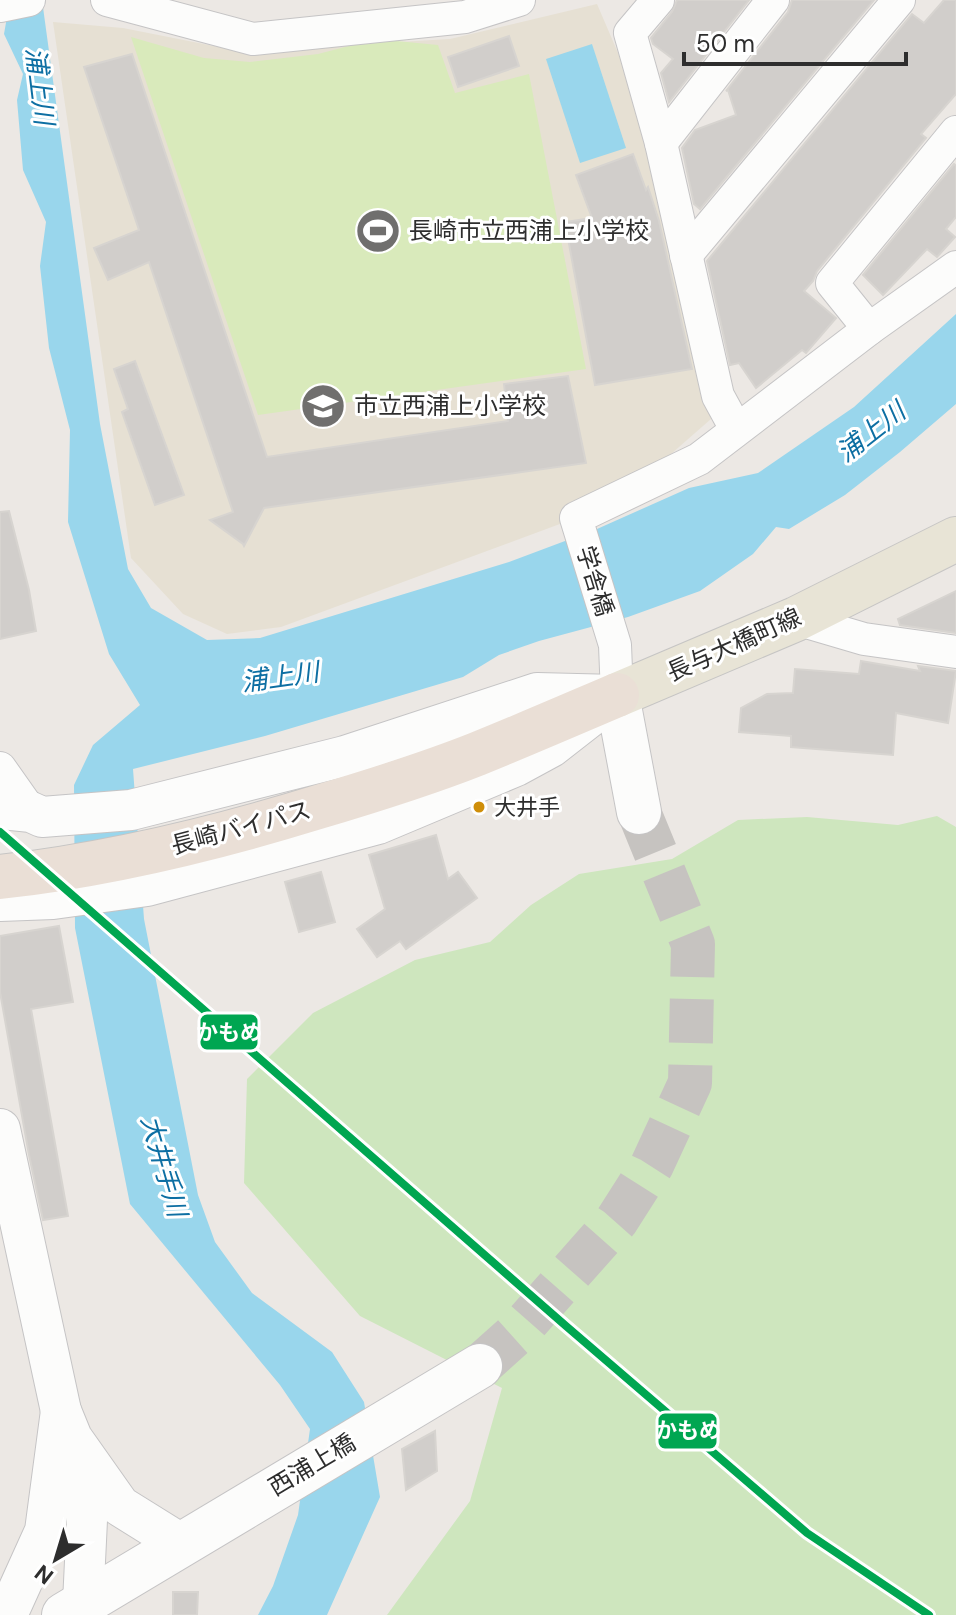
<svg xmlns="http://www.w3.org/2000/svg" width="956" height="1615" font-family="'DM Sans','Noto Sans JP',sans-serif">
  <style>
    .education { fill: #e6e0d3 }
    .green { fill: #cee6be }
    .pitch { fill: #d9eabb }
    .water { fill: #99d6ec }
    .building { fill: #d1cecb; stroke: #d7d4d0; stroke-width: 2 }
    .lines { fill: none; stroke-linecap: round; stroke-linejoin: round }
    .secondary-tunnel { stroke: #c6c3c0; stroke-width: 44; stroke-dasharray: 44 22; stroke-linecap: butt }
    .minor-casing { stroke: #c5c4c5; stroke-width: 34 }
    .tertiary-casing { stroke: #c5c4c5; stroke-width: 42 }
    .secondary-casing { stroke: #c5c4c5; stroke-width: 46 }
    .primary-casing { stroke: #c6c5c4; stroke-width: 46 }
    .motorway-casing { stroke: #c6c5c4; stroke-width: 46 }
    .minor { stroke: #fcfcfb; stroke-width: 32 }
    .tertiary { stroke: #fcfcfb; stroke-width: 40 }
    .secondary { stroke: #fcfcfb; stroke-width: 44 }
    .primary { stroke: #e8e4d6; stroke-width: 44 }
    .motorway { stroke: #eadfd6; stroke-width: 44 }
    .rail-1-casing { stroke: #fff; stroke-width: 14 }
    .rail-1 { stroke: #00a651; stroke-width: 8 }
    .bus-dot { fill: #cf8e09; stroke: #fff; stroke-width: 3 }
    .labels { text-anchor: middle; stroke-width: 6; stroke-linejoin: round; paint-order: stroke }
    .bus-label { font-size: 22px; fill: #2e2e2e; stroke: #fff; text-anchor: start }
    .poi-label { font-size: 24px; fill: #2e2e2e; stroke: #fff; text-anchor: start }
    .street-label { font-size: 24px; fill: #2e2e2e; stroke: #fff }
    .water-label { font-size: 26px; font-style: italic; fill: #0d6fa3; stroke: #fff }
    .line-badge { stroke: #fff; stroke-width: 3 }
    .badge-label { font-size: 22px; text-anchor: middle; font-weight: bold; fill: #fff }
  </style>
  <rect width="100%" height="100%" fill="#ece8e4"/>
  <polygon class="education" points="597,4 651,130 711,419 663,461 576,518 281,627 227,634 183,614 131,558 53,22 123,28 239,51 450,39"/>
  <polygon class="green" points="937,816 956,827 956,1615 387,1615 470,1501 502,1388 360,1316 244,1183 247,1079 313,1013 415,960 490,942 531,905 579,874 672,859 738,820 807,817 898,825"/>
  <polygon class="pitch" points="131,37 204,58 250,62 318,54 376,39 438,45 455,93 529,74 586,369 258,415"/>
  <g class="water">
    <polygon points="10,0 42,0 100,424 128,569 151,608 207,640 260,638 509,562 597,529 689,488 758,473 854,407 956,314 956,404 900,452 845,495 789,529 776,527 753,554 700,591 628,617 539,641 499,655 463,677 265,736 133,769 144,919 198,1195 215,1242 252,1293 332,1352 364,1402 380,1497 327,1615 258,1615 273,1586 298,1515 310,1429 280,1385 130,1204 75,928 74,785 93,745 140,705 109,654 68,522 70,430 49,348 40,266 46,222 23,170 17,100 23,74 4,34"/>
    <polygon points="592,44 626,148 580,163 546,59"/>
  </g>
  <g class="building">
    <polygon points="677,0 749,0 669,102 661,73 673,59 653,44 651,38 672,12"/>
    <polygon points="792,0 874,0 700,209 694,204 682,148 695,130 736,115 728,90 726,91 788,12"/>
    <polygon points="944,0 956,0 956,94 921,134 926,138 817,271 813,281 804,291 836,318 806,353 802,350 756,388 739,363 730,365 707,261 912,14 924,23"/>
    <polygon points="509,36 519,66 458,87 448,57"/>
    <polygon points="132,54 267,457 508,421 504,384 568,376 586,463 264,508 244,546 243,544 210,520 233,512 149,262 108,280 94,248 139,230 84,67"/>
    <polygon points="633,154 646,190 648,187 659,221 692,369 595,385 565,222 592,218 576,175"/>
    <polygon points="954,164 956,166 956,217 946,229 955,237 937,257 927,249 883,295 863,275"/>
    <polygon points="135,361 184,495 155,505 122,412 128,409 114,369"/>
    <polygon points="9,511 29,590 36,631 0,639 0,512"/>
    <polygon points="956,591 956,633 900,625 898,619"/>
    <polygon points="861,661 920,671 918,666 956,671 948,723 896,713 893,755 791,747 791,736 739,732 741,708 767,694 793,693 795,669 859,674"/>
    <polygon points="436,835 448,879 458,872 477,898 406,949 400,941 377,957 357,929 385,909 369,855"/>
    <polygon points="321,872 335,922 299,932 285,882"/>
    <polygon points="59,926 73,1002 31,1009 68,1216 43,1220 29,1155 0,992 0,936"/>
    <polygon points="435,1431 437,1471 406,1490 402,1449"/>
    <polygon points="173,1592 198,1592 197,1615 173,1615"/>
  </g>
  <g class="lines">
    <polyline class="secondary-tunnel" points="480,1366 518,1332 617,1220 652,1165 690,1083 693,944 639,812"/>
    <g class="minor-casing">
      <g id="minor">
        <polyline points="107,0 253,39 465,17 519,0"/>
        <polyline points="658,0 630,33 661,143 718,396 736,429"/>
        <polyline points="0,6 29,0"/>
        <polyline points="661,143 773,0"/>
        <polyline points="686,255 899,0"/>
        <polyline points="869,329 832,283 956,132"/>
        <polyline points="796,619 864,639 956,652"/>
        <polyline points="617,695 615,645 576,518 699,459 869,329 956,267"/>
        <polyline points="0,768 31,812"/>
      </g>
    </g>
    <g class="tertiary-casing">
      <g id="tertiary">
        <polyline points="0,809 31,812 42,817 131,810 345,756 537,693 617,695"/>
        <polyline points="0,901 53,899 147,886 378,824 516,766 551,747 592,715"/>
        <polyline points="0,1129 61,1411 72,1438 120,1506 181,1544"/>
        <polyline points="74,1449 87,1520 83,1603"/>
        <polyline points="7,1615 45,1531 61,1411"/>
      </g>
    </g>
    <g class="secondary-casing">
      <g id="secondary">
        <polyline points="617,695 639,812"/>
        <polyline points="64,1615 480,1366"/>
      </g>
    </g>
    <g class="primary-casing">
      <polyline id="primary" points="617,695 796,619 956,539"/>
    </g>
    <g class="motorway-casing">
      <path id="motorway" d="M0,877c108,-12 211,-37 315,-69 54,-16 109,-33 162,-54 47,-19 93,-39 140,-59"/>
    </g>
    <use href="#minor" class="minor"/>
    <use href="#tertiary" class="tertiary"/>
    <use href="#secondary" class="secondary"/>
    <use href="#primary" class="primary"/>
    <use href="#motorway" class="motorway"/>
    <g class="rail-1-casing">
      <polyline id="rail-1" points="0,832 566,1326 807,1533 929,1615"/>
    </g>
    <use href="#rail-1" class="rail-1"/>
  </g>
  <defs>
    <g id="stadium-disc" transform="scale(2.3)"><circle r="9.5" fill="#706f6e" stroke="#fff"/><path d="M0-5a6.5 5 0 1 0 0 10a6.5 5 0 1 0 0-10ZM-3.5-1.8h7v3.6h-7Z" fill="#fff"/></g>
    <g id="school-disc" transform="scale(2.3)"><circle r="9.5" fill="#706f6e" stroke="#fff"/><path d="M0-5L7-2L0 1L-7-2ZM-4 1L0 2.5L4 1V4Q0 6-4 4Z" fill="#fff"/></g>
  </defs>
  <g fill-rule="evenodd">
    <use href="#stadium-disc" x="378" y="231"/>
    <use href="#school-disc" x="323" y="406"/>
  </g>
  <circle class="bus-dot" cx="479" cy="807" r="7"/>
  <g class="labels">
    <g class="bus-label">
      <text x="494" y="815">大井手</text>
    </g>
    <g class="poi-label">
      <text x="409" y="239">長崎市立西浦上小学校</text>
      <text x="354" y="414">市立西浦上小学校</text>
    </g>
    <g class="street-label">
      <text transform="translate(595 581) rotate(73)" y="8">学舎橋</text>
      <text transform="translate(734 645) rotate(-24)" y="8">長与大橋町線</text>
      <text transform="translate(241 828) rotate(-15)" y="8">長崎バイパス</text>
      <text transform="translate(312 1465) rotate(-31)" y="8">西浦上橋</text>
    </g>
    <g class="water-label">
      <text transform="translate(40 86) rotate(83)" y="9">浦上川</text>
      <text transform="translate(871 432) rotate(-38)" y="9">浦上川</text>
      <text transform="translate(280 677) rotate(-8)" y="9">浦上川</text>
      <text transform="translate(164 1166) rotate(74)" y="9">大井手川</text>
    </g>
  </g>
  <g class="line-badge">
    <rect x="199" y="1013" width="60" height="38" rx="8" fill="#00a651"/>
    <rect x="657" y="1412" width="61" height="38" rx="8" fill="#00a651"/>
  </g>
  <g class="badge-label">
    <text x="229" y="1040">かもめ</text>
    <text x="688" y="1438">かもめ</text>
  </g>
  <g transform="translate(56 1559) rotate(218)" stroke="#ffffff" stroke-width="6" paint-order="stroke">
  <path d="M0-6L14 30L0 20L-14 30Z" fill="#2e2e2e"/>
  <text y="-12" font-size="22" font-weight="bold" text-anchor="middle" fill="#2e2e2e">N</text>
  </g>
  <path d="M684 52v12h222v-12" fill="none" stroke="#2e2e2e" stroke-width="4"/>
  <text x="696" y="52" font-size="24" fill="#2e2e2e" stroke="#ffffff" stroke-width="6" paint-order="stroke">50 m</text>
</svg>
